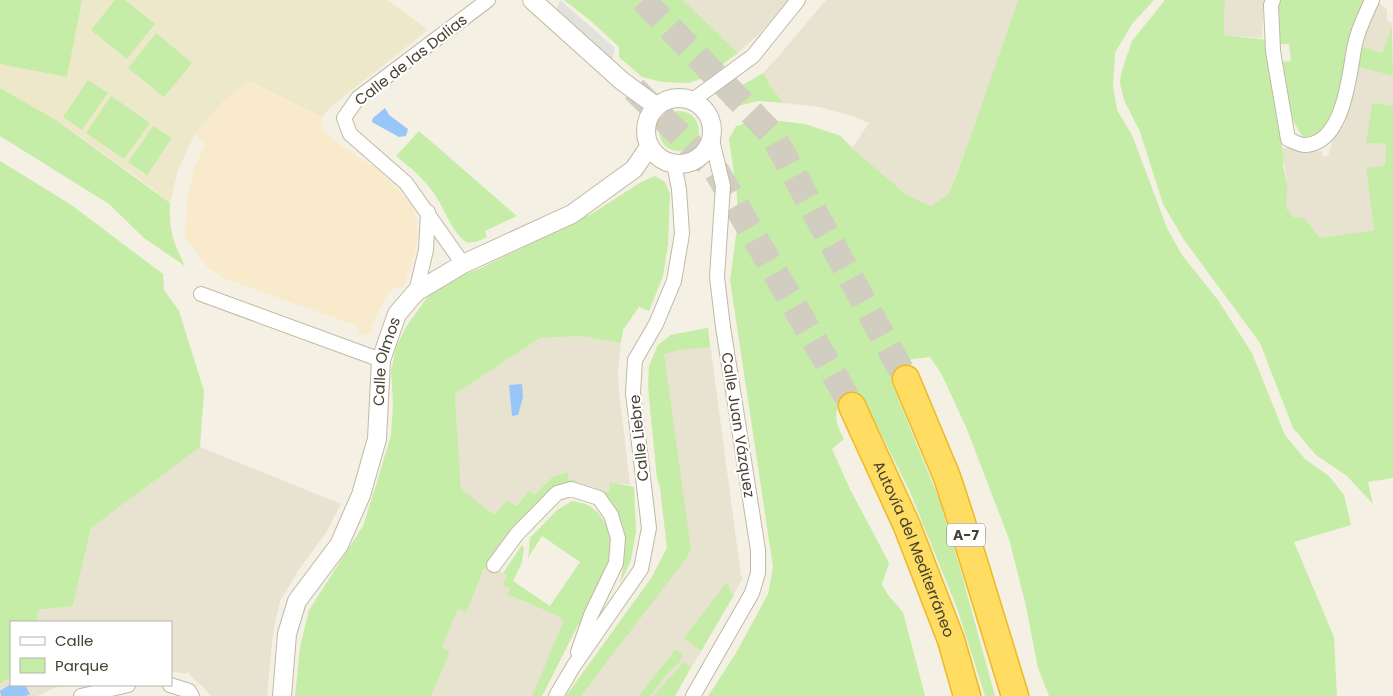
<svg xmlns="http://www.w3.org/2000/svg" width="1393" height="696" font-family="Poppins,sans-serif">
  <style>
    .residential { fill: #e8e3d0 }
    .commercial { fill: #f8eacb }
    .education { fill: #eee8cb }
    .green { fill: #c6eda7 }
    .parking { fill: #e3e1dc }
    .water { fill: #97c6f8 }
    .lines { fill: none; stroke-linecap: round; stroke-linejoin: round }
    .motorway-tunnel { stroke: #d1cdc0; stroke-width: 26; stroke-dasharray: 26 13; stroke-linecap: butt }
    .minor-casing { stroke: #c0b9a5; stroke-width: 16 }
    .tertiary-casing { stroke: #c0b9a5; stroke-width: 20 }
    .motorway-casing { stroke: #eeb922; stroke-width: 29 }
    .minor { stroke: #fff; stroke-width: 14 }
    .tertiary { stroke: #fff; stroke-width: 18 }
    .motorway { stroke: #ffdc62; stroke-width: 26 }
    .labels { text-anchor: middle; stroke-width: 4.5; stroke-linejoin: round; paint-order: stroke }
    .shield { fill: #fff; stroke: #7e7970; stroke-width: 1 }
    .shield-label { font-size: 14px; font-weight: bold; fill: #464032 }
    .street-label { font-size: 15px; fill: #464032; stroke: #fff }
  </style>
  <rect width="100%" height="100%" fill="#f4f0e3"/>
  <g class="residential">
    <polygon points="683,0 788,0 760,33 738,53"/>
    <polygon points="826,0 1018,0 958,172 948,194 931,206 908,196 852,148 869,123 850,115 820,107 784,103 768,83 769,81 763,73 777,58"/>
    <polygon points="1225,0 1264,0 1262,38 1224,35"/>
    <polygon points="1377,1 1387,10 1387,20 1393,24 1382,53 1358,46"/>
    <polygon points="1358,67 1393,76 1393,106 1378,103 1367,143 1386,144 1385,165 1366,169 1374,230 1320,238 1303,217 1295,218 1286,208 1288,188 1282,148 1293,148 1311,152 1322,151 1323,157 1328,156 1337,125 1344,127"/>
    <polygon points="708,328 741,576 743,578 675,696 566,696 652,577 667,548 660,487 657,478 649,397 649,366 658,345 671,335"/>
    <polygon points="581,336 621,343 618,374 619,390 630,485 611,482 609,492 575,484 568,480 569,473 553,476 534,495 529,490 515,506 494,516 461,489 455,394 540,338"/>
    <polygon points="200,447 341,504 325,534 298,571 280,601 273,633 267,696 211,696 201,685 193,679 188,672 186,674 171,671 171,622 37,622 38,610 73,606 91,528"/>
    <polygon points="487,564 507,575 510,588 507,594 578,625 542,696 431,696 450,652 442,647 458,608 466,612"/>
    <polygon points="11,677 11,685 61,685 37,696 0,696 0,684"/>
  </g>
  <polygon class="commercial" points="250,80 322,117 322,127 325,133 343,147 377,169 397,188 412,206 416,218 418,235 415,253 403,288 394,287 385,299 371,327 374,331 370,334 359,335 357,326 221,277 218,273 208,268 185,237 187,200 194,169 205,144 195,134 226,98"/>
  <polygon class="education" points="0,0 387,0 428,30 333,105 322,117 250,81 226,98 195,134 178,170 170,203 145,183 56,120 0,88"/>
  <g class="green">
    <polygon points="0,0 82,0 67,77 0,64"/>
    <polygon points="115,0 125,0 155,24 127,59 91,30"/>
    <polygon points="564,0 683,0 738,53 704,78 688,83 662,82 642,77 619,57 619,47 592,22"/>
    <path d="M1018,0h136l-22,24 -17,29 -2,33 4,24 15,25 35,93 15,27 36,45 34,53 33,82 20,24 24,17 15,19 7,30 -57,17 40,95 3,59h-288l-11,-28 -12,-62 -17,-67 -43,-112 -24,-52 -12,-18 -31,4 -7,10v13l47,115 21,69 35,128h-10l-28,-88 -47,-116 -41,-82 -11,-10 -17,1c-9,14 -4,25 3,38l-12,10 18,40 39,74 -7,21 6,11 15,17 22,84h-217l28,-43 32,-59 5,-27 -43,-287 7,-52v-32l-8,-57 7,-13 14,-4 29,-1 26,3 36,12 11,12 56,48 23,10 17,-12 10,-22z"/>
    <polygon points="1165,0 1225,0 1224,35 1267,40 1284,160 1283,165 1288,188 1286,208 1295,218 1303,217 1320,238 1374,230 1366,168 1385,165 1386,144 1366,143 1372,104 1378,103 1393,106 1393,478 1368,482 1373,504 1347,476 1316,455 1293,428 1260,343 1184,240 1163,204 1140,132 1124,100 1120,83 1121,73 1132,41"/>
    <path d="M1281,0h85l-21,89 -19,40 -10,8 -11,2c-19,-23 -20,-48 -24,-77l10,-1 -2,-17h-9l-1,-37z"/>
    <polygon points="1392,26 1393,76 1358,67 1358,46 1382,53"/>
    <polygon points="156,33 192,63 164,97 128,68"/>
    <polygon points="763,73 769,81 768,83 784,103 758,101 734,107 725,106 724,96"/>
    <polygon points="88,80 108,93 82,130 63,117"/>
    <path d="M0,88l56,32 114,83c-1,29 3,38 15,63l-41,-28 -35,-34 -109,-68z"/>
    <polygon points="111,96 150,123 124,159 86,133"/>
    <circle cx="679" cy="131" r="20"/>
    <polygon points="153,126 172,138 147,175 128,162"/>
    <path d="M419,131l98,85 -32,15 2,6c-8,4 -18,9 -25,2 -10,-9 -18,-30 -25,-41 -10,-17 -26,-30 -41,-42z"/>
    <polygon points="0,161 70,204 163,274 164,290 179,311 204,391 200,447 91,528 73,606 38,610 37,622 11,622 11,677 0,684"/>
    <path d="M655,176l10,6 5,12 -2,51 -5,31 -14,35 -10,-4 -16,23 -2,13 -40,-7 -41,2 -85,56 6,95 33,26 13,-15 9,6 13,-16 5,5 19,-19 16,-4 -1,7 8,2 -1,3 -13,-1c-26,21 -52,43 -70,72 -11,17 -17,39 -26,57l-8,-3 -16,38 8,5 -19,44h-136l5,-49 9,-37 54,-84 14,-44 14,-47 2,-32 -2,-32 5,-24 10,-20 22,-31 29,-19 24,-9 112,-55 48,-31z"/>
    <polygon points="708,328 710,347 679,350 664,354 691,549 687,557 581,696 566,696 652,577 667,548 660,487 657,478 648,386 649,366 658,345 671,335"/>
    <path d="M610,482l24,5 2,45 -5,28 -11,24c8,-43 12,-68 -28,-96l17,4z"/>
    <path d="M572,501c16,3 22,5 31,19 3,5 7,9 8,14 6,30 -18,66 -30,92l-3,-1 -36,71h-10l31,-73 -3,-6 -53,-23 3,-6 -7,-3 4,-10 -4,-2 19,-28 2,3 -2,14 -9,19 37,25 30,-44 -38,-26 -14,22 2,-20 27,-28z"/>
    <polygon points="727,582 731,593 734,595 701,651 684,638"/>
    <polygon points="676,649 683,655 679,663 667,674 650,696 639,696"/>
    <polygon points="684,662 691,667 675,696 653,696"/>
  </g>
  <polygon class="parking" points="560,0 615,48 612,61 556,11"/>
  <g class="water">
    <polygon points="385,108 389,115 408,129 406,136 399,137 372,122 373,118"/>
    <polygon points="522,384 523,397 518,415 512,416 509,385"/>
    <polygon points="11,684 25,685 30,694 26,696 1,696 0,691"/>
  </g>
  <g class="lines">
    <g class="motorway-tunnel">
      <polyline points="643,0 772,134 906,379"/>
      <polyline points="634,89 717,172 852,406"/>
    </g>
    <g class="minor-casing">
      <g id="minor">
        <path d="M1273,0l-2,5 2,46 15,88c5,2 13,7 18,6 39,-3 43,-72 49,-101 3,-15 11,-30 17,-44"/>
        <polyline points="693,100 753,56 798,0"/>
        <polyline points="463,264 406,183 350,134 344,118 358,98 488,0"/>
        <polyline points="416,292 426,250 428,212"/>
        <polyline points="201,294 381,360"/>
        <polyline points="494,565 517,534 557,493 571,489 599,498 611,515 618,538 616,563 591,615 578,652"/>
        <polyline points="170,685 189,691 192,696"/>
        <polyline points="81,696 128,685"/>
        <polyline points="556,696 573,667 641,569 649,528 633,393 635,360 656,324 674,281 682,234 679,189 674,164"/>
        <polyline points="693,696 752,593 758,573 758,550 723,327 717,277 723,186 712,140"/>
      </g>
    </g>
    <g class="tertiary-casing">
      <g id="tertiary">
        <polyline points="532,0 622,81 656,106"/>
        <circle cx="679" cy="131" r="33"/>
        <path id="s1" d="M282,696l5,-62 10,-33 42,-56 22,-50 16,-56 4,-79 16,-46 19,-22 47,-28 109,-50 62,-45 15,-22"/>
      </g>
    </g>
    <g class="motorway-casing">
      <g id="motorway">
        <polyline points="906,379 947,477 962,523 1015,696"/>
        <path id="s2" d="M852,406l55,120 44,114 16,56"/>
      </g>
    </g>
    <use href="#minor" class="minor"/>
    <use href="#tertiary" class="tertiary"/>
    <use href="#motorway" class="motorway"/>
  </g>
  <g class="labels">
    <rect class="shield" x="947" y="523.5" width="38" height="23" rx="4"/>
    <g class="shield-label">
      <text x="966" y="540">A-7</text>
    </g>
    <g class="street-label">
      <text transform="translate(411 60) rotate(-38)" y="5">Calle de las Dalias</text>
      <text dy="5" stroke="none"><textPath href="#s1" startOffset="358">Calle Olmos</textPath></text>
      <text transform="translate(738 425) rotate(81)" y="5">Calle Juan Vázquez</text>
      <text transform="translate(639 438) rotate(-96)" y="5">Calle Liebre</text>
      <text dy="5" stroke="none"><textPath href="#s2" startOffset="156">Autovía del Mediterráneo</textPath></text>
    </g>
  </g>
  <rect x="10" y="621" width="162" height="65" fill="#ffffff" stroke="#b5b3ad"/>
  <rect x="20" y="637" width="25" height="8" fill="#ffffff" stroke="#b5b3ad"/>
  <text x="55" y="646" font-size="15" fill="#464032">Calle</text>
  <rect x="20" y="658" width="25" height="15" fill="#c6eda7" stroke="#b5b3ad"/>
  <text x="55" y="671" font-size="15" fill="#464032">Parque</text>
</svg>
